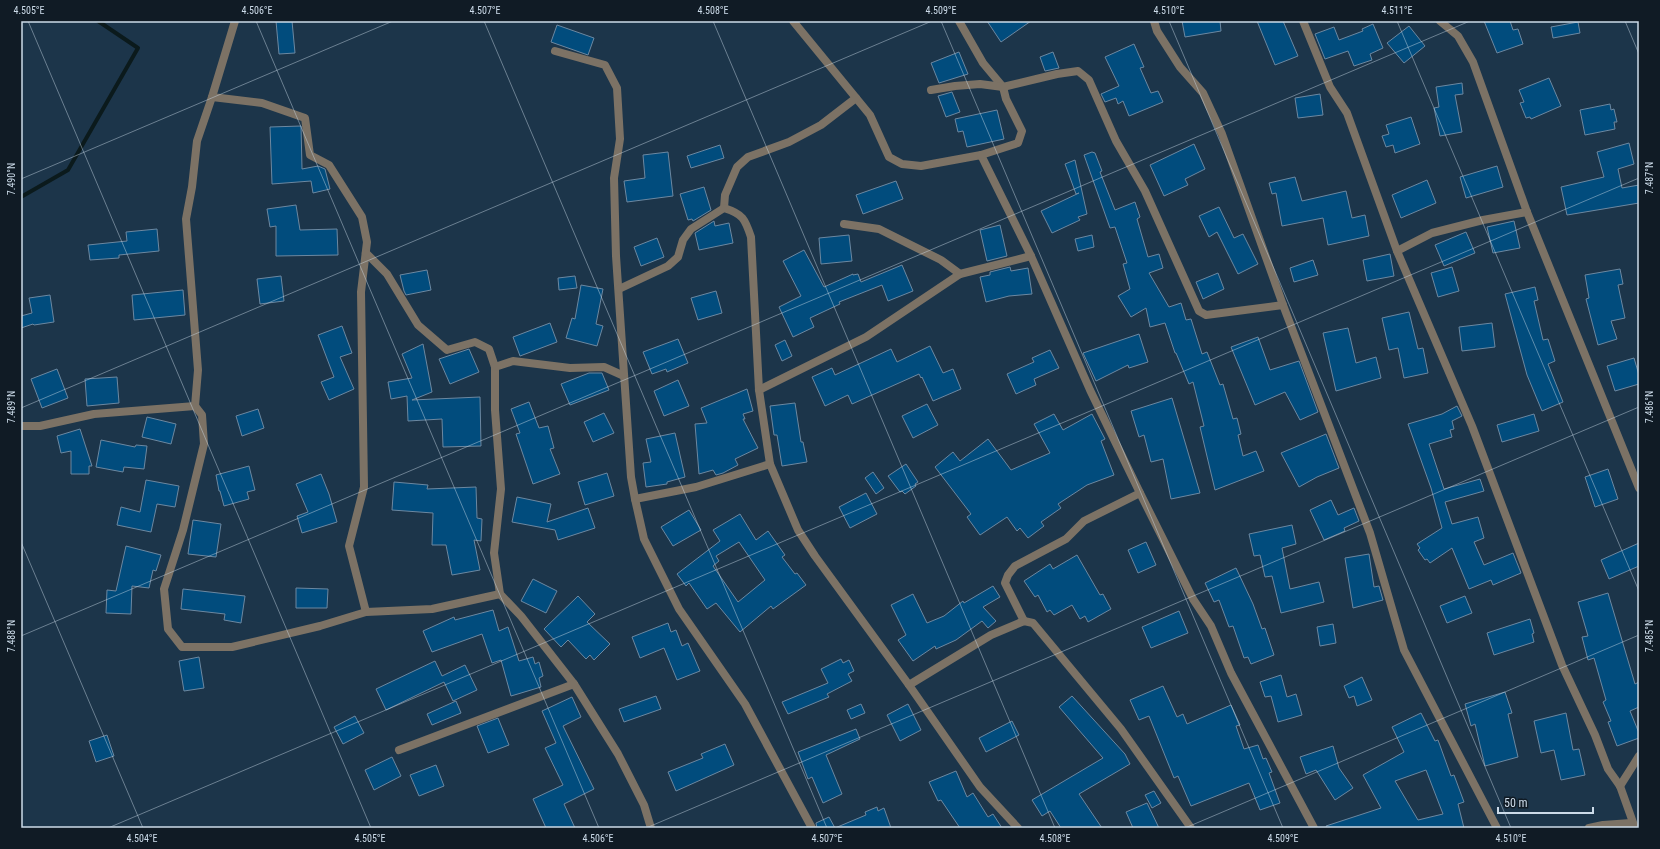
<svg xmlns="http://www.w3.org/2000/svg" width="1660" height="849" font-family="'Roboto Condensed',sans-serif">
  <style>
    .lines { fill: none; stroke-linecap: round; stroke-linejoin: round }
    .stream { stroke: #0b1a1c; stroke-width: 4 }
    .building { fill: #014c7d; stroke: #6c88a1; fill-rule: evenodd }
    .minor { stroke: #7c7265; stroke-width: 8 }
    .ticks { fill: none; stroke: #ccdbe9; stroke-width: 1; stroke-opacity: 0.45 }
    .neatline { fill: none; stroke: #ccdbe9; stroke-width: 1.5 }
    .ticks-label { font-size: 10px; text-anchor: middle; fill: #ccdbe9 }
  </style>
  <rect width="100%" height="100%" fill="#1c354a"/>
  <g class="lines">
    <polyline class="stream" points="21,197 68,170 138,48 98,21"/>
  </g>
  <g class="building">
    <polygon points="276,21 292,21 295,53 279,54"/>
    <polygon points="987,21 1031,21 1001,42"/>
    <polygon points="1182,21 1220,21 1221,31 1185,37"/>
    <polygon points="1257,21 1283,21 1298,56 1275,65"/>
    <polygon points="1484,21 1510,21 1513,30 1518,29 1523,44 1497,53"/>
    <polygon points="1578,22 1580,33 1553,38 1551,27"/>
    <polygon points="1373,24 1383,48 1370,54 1372,60 1354,66 1348,51 1325,59 1315,34 1334,27 1339,40 1363,31 1362,29"/>
    <polygon points="557,25 594,38 588,55 551,42"/>
    <polygon points="1409,26 1425,46 1404,63 1387,43"/>
    <polygon points="1134,44 1144,67 1140,68 1151,93 1158,91 1163,102 1129,116 1123,101 1118,104 1116,98 1105,102 1101,94 1119,86 1105,57"/>
    <polygon points="959,52 968,74 939,83 931,63"/>
    <polygon points="1053,52 1059,68 1045,71 1040,57"/>
    <polygon points="1549,78 1561,106 1531,119 1530,117 1526,118 1520,103 1524,102 1519,90"/>
    <polygon points="1462,83 1463,94 1455,95 1462,132 1440,136 1434,108 1439,107 1436,87"/>
    <polygon points="952,92 960,112 946,117 938,96"/>
    <polygon points="1320,94 1323,115 1298,118 1295,98"/>
    <polygon points="1610,104 1611,110 1614,109 1617,122 1614,122 1615,129 1585,135 1580,110"/>
    <polygon points="997,110 1004,139 967,147 963,131 958,132 955,119"/>
    <polygon points="1411,117 1420,144 1395,153 1393,145 1386,147 1382,136 1389,134 1386,125"/>
    <polygon points="301,126 302,169 318,166 325,169 330,189 313,193 311,181 272,184 270,127"/>
    <polygon points="1629,143 1634,164 1618,169 1622,188 1639,185 1639,203 1567,215 1561,187 1604,177 1597,152"/>
    <polygon points="1194,144 1205,169 1185,179 1188,185 1164,196 1150,165"/>
    <polygon points="720,145 724,158 691,168 687,156"/>
    <polygon points="668,152 673,196 627,202 624,181 645,178 643,155"/>
    <polygon points="1092,152 1095,153 1102,171 1100,172 1115,210 1135,202 1140,217 1137,219 1148,257 1159,254 1163,268 1149,273 1169,307 1181,303 1186,320 1191,319 1202,354 1207,352 1220,385 1223,384 1233,419 1237,418 1241,434 1238,435 1243,456 1256,451 1264,471 1215,490 1200,427 1204,426 1193,382 1189,384 1176,353 1175,353 1165,323 1150,327 1146,308 1131,317 1118,296 1130,289 1123,264 1127,263 1115,227 1110,228 1084,155"/>
    <polygon points="1075,160 1087,214 1078,217 1080,220 1052,233 1041,211 1079,193 1076,194 1065,164"/>
    <polygon points="1497,166 1503,187 1466,198 1460,177"/>
    <polygon points="1295,177 1302,201 1346,191 1352,218 1365,215 1369,236 1328,245 1323,218 1282,226 1276,193 1272,194 1269,183"/>
    <polygon points="1427,180 1436,203 1401,218 1392,195"/>
    <polygon points="896,181 903,199 863,214 856,195"/>
    <polygon points="704,187 711,210 693,221 692,219 688,220 680,194"/>
    <polygon points="296,205 300,230 337,229 338,255 276,256 276,226 270,227 267,209"/>
    <polygon points="1219,207 1234,238 1243,234 1258,264 1238,274 1217,232 1209,237 1199,216"/>
    <polygon points="714,221 715,226 729,223 733,243 699,250 695,233"/>
    <polygon points="1514,221 1520,248 1493,253 1487,227"/>
    <polygon points="1000,225 1007,256 987,261 980,230"/>
    <polygon points="157,229 159,251 119,255 119,258 90,260 88,245 127,241 126,232"/>
    <polygon points="1466,232 1475,253 1444,266 1435,245"/>
    <polygon points="849,235 852,261 821,264 819,238"/>
    <polygon points="1092,235 1094,247 1078,251 1075,239"/>
    <polygon points="657,238 664,257 641,266 634,247"/>
    <polygon points="804,250 824,287 853,274 853,275 858,274 861,282 902,265 913,291 888,301 882,285 839,302 840,304 810,318 814,327 793,337 779,307 801,296 783,261"/>
    <polygon points="1390,254 1394,276 1367,281 1363,260"/>
    <polygon points="1313,260 1318,275 1294,282 1290,268"/>
    <polygon points="1010,267 1011,271 1028,268 1032,294 1009,296 986,302 980,277 990,275 990,272"/>
    <polygon points="1452,267 1459,291 1438,297 1431,273"/>
    <polygon points="1620,269 1623,284 1618,285 1625,318 1611,321 1617,339 1598,345 1586,299 1589,298 1585,275"/>
    <polygon points="427,270 431,290 406,295 404,291 400,275"/>
    <polygon points="1218,273 1224,289 1203,299 1196,282"/>
    <polygon points="281,276 284,301 260,304 257,279"/>
    <polygon points="575,276 577,288 559,290 558,278"/>
    <polygon points="581,285 603,289 596,324 603,326 597,346 566,338 572,318 575,319"/>
    <polygon points="1535,287 1538,300 1534,301 1543,340 1548,339 1555,361 1548,364 1563,402 1542,411 1527,375 1505,294"/>
    <polygon points="183,290 185,315 134,320 132,295"/>
    <polygon points="716,291 722,313 698,320 691,298"/>
    <polygon points="50,295 54,322 34,325 33,324 21,328 21,316 32,313 29,298"/>
    <polygon points="1409,312 1418,349 1423,348 1428,373 1404,378 1398,348 1389,350 1382,318"/>
    <polygon points="550,323 557,342 520,356 513,337"/>
    <polygon points="1492,323 1495,347 1462,351 1459,327"/>
    <polygon points="342,326 352,353 340,357 354,389 329,400 321,382 334,377 318,335"/>
    <polygon points="1348,328 1356,363 1376,357 1381,378 1336,391 1323,333"/>
    <polygon points="1139,334 1148,362 1129,368 1128,365 1096,381 1083,353"/>
    <polygon points="1258,337 1270,370 1299,361 1318,412 1300,420 1285,392 1255,405 1231,347"/>
    <polygon points="678,339 688,363 667,372 666,369 652,374 643,352"/>
    <polygon points="785,340 792,356 782,361 775,345"/>
    <polygon points="423,344 432,392 412,400 480,397 481,446 443,447 442,419 408,421 407,396 391,399 388,382 412,378 402,354"/>
    <polygon points="930,346 943,373 953,369 961,389 933,401 922,377 921,378 919,374 852,404 848,395 825,406 812,377 832,368 835,375 891,349 897,362"/>
    <polygon points="469,349 479,372 450,384 439,359"/>
    <polygon points="1050,350 1059,368 1034,379 1036,385 1016,394 1007,374 1034,362 1032,358"/>
    <polygon points="1634,358 1639,375 1639,384 1615,391 1607,366"/>
    <polygon points="57,369 68,398 42,408 31,379"/>
    <polygon points="589,373 602,373 609,390 570,405 561,384"/>
    <polygon points="117,377 119,403 87,406 85,379"/>
    <polygon points="678,380 689,406 664,416 654,391"/>
    <polygon points="747,389 753,411 743,414 745,419 743,419 758,448 735,459 738,465 723,473 716,475 713,470 699,474 695,424 707,423 701,408"/>
    <polygon points="1172,398 1200,493 1171,499 1163,459 1151,462 1144,435 1139,437 1131,411"/>
    <polygon points="529,402 539,428 548,426 554,448 550,449 560,474 533,484 516,434 520,433 511,409"/>
    <polygon points="795,403 801,442 803,442 807,462 782,466 777,435 774,435 770,406"/>
    <polygon points="927,404 938,425 913,438 902,416"/>
    <polygon points="1457,406 1462,416 1452,421 1454,429 1450,430 1452,437 1429,444 1444,489 1480,479 1484,491 1445,502 1452,524 1478,517 1484,538 1474,542 1484,565 1513,553 1521,573 1493,585 1491,580 1469,589 1452,548 1430,563 1427,559 1425,560 1418,550 1420,548 1417,544 1442,528 1431,488 1408,424 1442,414"/>
    <polygon points="258,409 264,428 242,436 236,416"/>
    <polygon points="604,413 614,433 593,442 584,422"/>
    <polygon points="1054,414 1063,430 1092,414 1105,439 1101,441 1114,475 1087,485 1058,504 1061,508 1041,522 1044,526 1028,538 1020,528 1017,531 1007,517 980,535 967,517 971,514 935,467 953,452 960,461 988,439 1011,470 1050,453 1034,424"/>
    <polygon points="1534,414 1539,431 1502,442 1497,425"/>
    <polygon points="147,417 176,424 171,444 142,437"/>
    <polygon points="80,429 92,466 89,466 89,474 71,474 71,451 61,453 57,436"/>
    <polygon points="675,433 685,477 667,482 667,484 646,487 643,463 651,462 646,439"/>
    <polygon points="1326,434 1339,468 1317,477 1299,487 1281,453"/>
    <polygon points="101,440 135,447 136,445 147,446 144,469 124,467 123,472 96,467"/>
    <polygon points="906,464 918,482 915,484 916,486 905,494 902,491 900,492 888,476"/>
    <polygon points="249,466 255,490 247,492 249,499 224,506 220,491 219,491 216,475"/>
    <polygon points="1608,469 1618,499 1595,507 1585,477"/>
    <polygon points="873,472 884,488 876,494 865,478"/>
    <polygon points="607,473 614,496 585,505 578,482"/>
    <polygon points="321,474 329,494 337,522 302,533 297,516 308,512 296,484"/>
    <polygon points="146,480 179,486 175,507 157,504 151,532 117,525 121,507 140,512"/>
    <polygon points="394,482 428,485 427,489 476,487 477,518 482,519 481,541 474,540 480,570 452,575 446,545 432,545 433,513 392,510"/>
    <polygon points="866,493 877,514 850,528 839,507"/>
    <polygon points="517,497 551,504 547,522 588,508 595,528 558,540 555,530 512,522"/>
    <polygon points="1331,500 1338,515 1354,508 1359,521 1344,528 1345,531 1324,540 1310,510"/>
    <polygon points="689,510 701,530 673,546 661,527"/>
    <path d="M740,514l16,26 12,-9 17,24 -3,2 13,17 2,-1 9,12 -33,24 -2,-3 -31,26 -24,-29 -9,6 -18,-26 -3,3 -9,-12 43,-33 -7,-11zM739,542l26,38 -27,22 -25,-36 6,-5 -3,-5z"/>
    <polygon points="193,520 221,524 216,557 188,554"/>
    <polygon points="1292,525 1296,544 1282,548 1290,589 1319,582 1324,602 1281,613 1272,576 1265,577 1260,555 1254,556 1249,534"/>
    <polygon points="1146,542 1156,565 1138,573 1128,550"/>
    <polygon points="1639,543 1639,566 1609,579 1601,560"/>
    <polygon points="126,546 161,555 156,571 153,570 149,588 132,586 131,614 106,613 107,590 116,591"/>
    <polygon points="1369,554 1374,587 1379,586 1383,600 1353,608 1345,558"/>
    <polygon points="1077,555 1100,595 1103,594 1111,609 1088,622 1085,616 1080,619 1072,605 1054,615 1050,610 1047,612 1038,595 1035,597 1024,581 1050,564 1053,569"/>
    <polygon points="1236,568 1253,604 1262,629 1265,628 1274,655 1251,664 1248,657 1244,658 1233,626 1229,627 1219,600 1214,602 1205,583"/>
    <polygon points="533,579 557,591 546,613 521,601"/>
    <polygon points="993,586 1000,597 983,607 996,621 988,628 982,621 956,640 936,649 935,646 913,661 898,640 906,635 891,605 913,594 927,623 944,616 963,601 964,603"/>
    <polygon points="296,588 328,589 327,608 296,608"/>
    <polygon points="183,589 245,596 241,623 224,620 225,614 181,609"/>
    <polygon points="1608,593 1635,684 1639,682 1639,707 1630,711 1639,733 1639,738 1617,746 1608,722 1611,721 1603,702 1606,700 1594,658 1588,660 1582,637 1588,636 1578,602"/>
    <polygon points="578,596 595,614 587,622 610,644 594,660 590,655 586,659 568,640 561,647 544,629"/>
    <polygon points="1465,596 1472,613 1447,623 1440,606"/>
    <polygon points="493,610 499,631 508,627 519,661 533,657 535,664 539,662 543,676 539,678 541,687 511,696 501,660 492,663 482,634 432,652 423,631 454,617 455,620"/>
    <polygon points="1179,611 1188,633 1151,648 1142,627"/>
    <polygon points="1530,619 1534,633 1532,634 1534,642 1494,655 1487,633"/>
    <polygon points="668,623 671,632 676,630 682,646 688,643 700,671 677,680 664,648 640,658 632,637"/>
    <polygon points="1333,624 1336,643 1320,646 1317,627"/>
    <polygon points="199,657 204,688 184,691 179,661"/>
    <polygon points="841,659 843,663 849,660 854,671 848,674 852,681 827,694 829,697 788,714 782,702 828,683 821,669"/>
    <polygon points="435,661 442,676 465,665 477,690 453,701 444,682 386,710 376,689"/>
    <polygon points="1281,675 1287,697 1296,694 1302,715 1278,722 1271,696 1265,697 1260,682"/>
    <polygon points="1362,677 1372,700 1357,706 1354,696 1349,698 1344,686"/>
    <polygon points="1163,686 1177,717 1183,714 1187,724 1231,705 1240,725 1236,726 1244,749 1258,745 1263,759 1266,758 1272,772 1269,773 1280,803 1260,810 1249,783 1191,806 1178,776 1174,778 1149,716 1139,720 1130,700"/>
    <polygon points="1505,692 1512,713 1508,714 1518,757 1485,766 1475,724 1471,726 1465,704"/>
    <polygon points="656,696 661,709 624,722 619,709"/>
    <polygon points="1072,696 1125,754 1130,764 1079,794 1102,828 1061,828 1050,811 1042,816 1032,800 1103,758 1059,707"/>
    <polygon points="572,697 581,717 563,726 594,789 564,804 575,828 546,828 533,799 563,785 545,748 556,743 542,711"/>
    <polygon points="456,701 461,713 432,725 427,714"/>
    <polygon points="861,704 865,713 851,719 847,710"/>
    <polygon points="908,704 921,730 900,741 887,715"/>
    <path d="M1421,713l14,28 3,-1 13,36 3,-1 10,27 -6,2 6,24h-137l-1,-2 55,-18 -18,-33 41,-23 -12,-25zM1426,770l17,44 -25,6 -23,-39z"/>
    <polygon points="1566,713 1573,750 1579,749 1585,775 1561,780 1554,750 1541,753 1534,721"/>
    <polygon points="355,716 364,733 343,744 334,727"/>
    <polygon points="498,718 509,745 488,753 477,726"/>
    <polygon points="1012,721 1019,735 986,752 979,738"/>
    <polygon points="856,729 860,739 826,755 842,794 823,803 812,777 808,779 798,752"/>
    <polygon points="107,735 114,756 96,762 89,741"/>
    <polygon points="725,744 734,765 676,791 668,772 703,758 701,754"/>
    <polygon points="1333,746 1339,768 1353,788 1335,800 1316,770 1306,774 1300,757"/>
    <polygon points="392,757 401,776 374,790 365,770"/>
    <polygon points="436,765 444,786 419,796 410,775"/>
    <polygon points="956,771 967,797 973,793 988,817 993,814 1002,828 960,828 941,800 938,801 929,782"/>
    <polygon points="1154,791 1161,803 1152,808 1145,795"/>
    <polygon points="1147,803 1159,828 1133,828 1126,812"/>
    <polygon points="877,807 878,811 884,808 891,828 835,828 866,815 865,812"/>
    <polygon points="829,817 835,828 817,828 816,823"/>
  </g>
  <g class="lines">
    <g class="minor">
      <polyline points="235,21 212,97 262,103 305,118 310,155 329,165 362,217 367,242 361,292 364,487 349,546 366,612 432,609 500,594"/>
      <polyline points="793,21 870,115 889,157 902,164 921,166 981,155 1031,256 1090,390 1140,493 1193,599 1211,626 1231,673 1314,828"/>
      <polyline points="959,21 983,63 1003,87 1006,99 1022,131 1018,143 981,155"/>
      <polyline points="1154,21 1157,31 1180,67 1203,93 1222,134 1283,305 1370,533 1404,650 1497,828"/>
      <polyline points="1303,21 1330,87 1347,113 1397,251 1472,426 1562,665 1595,735 1608,769 1620,786 1635,828"/>
      <polyline points="1440,21 1458,36 1473,62 1527,212 1639,488"/>
      <polyline points="555,51 605,65 617,88 620,139 614,178 616,256 631,477 635,499 696,487 770,464"/>
      <polyline points="931,90 955,86 980,84 1003,87 1057,74 1078,71 1089,80 1116,141 1145,191 1199,311 1206,315 1283,305"/>
      <polyline points="724,208 725,195 737,167 748,157 789,142 821,125 856,98"/>
      <polyline points="844,224 879,229 941,260 960,274"/>
      <polyline points="1397,251 1432,233 1483,220 1527,212"/>
      <polyline points="366,253 387,274 418,325 447,350 475,342 489,349 495,367 495,410 501,489 494,553 500,594 521,616 574,684 618,754 644,805 651,828"/>
      <path d="M619,289l49,-23 10,-9 5,-17 8,-11 33,-21c19,6 21,11 27,29l8,153 11,74 28,66 17,26 94,129 71,102 38,41"/>
      <polyline points="495,367 513,361 570,368 604,367 624,376"/>
      <polyline points="759,390 866,337 960,274 1031,256"/>
      <polyline points="195,406 198,370 186,219 192,187 197,141 212,97"/>
      <polyline points="21,426 40,426 94,414 195,406 202,415 204,444 183,530 164,589 168,629 182,647 232,647 320,626 366,612"/>
      <polyline points="635,499 644,539 679,609 745,704 812,828"/>
      <polyline points="1024,621 1005,583 1008,575 1015,566 1066,539 1084,521 1140,493"/>
      <polyline points="909,685 991,635 1024,621 1033,623 1121,729 1191,828"/>
      <polyline points="399,750 574,684"/>
      <polyline points="1620,786 1639,756"/>
      <polyline points="1589,828 1603,825 1631,823"/>
    </g>
  </g>
  <path class="ticks" d="M28,21l343,807M256,21l343,807M484,21l343,807M713,21l342,807M941,21l342,807M1169,21l342,807M1397,21l242,570M1625,21l14,33M21,179l372,-158M21,408l911,-387M21,542l122,286M21,636l1449,-615M108,828l1531,-650M646,828l993,-421M1185,828l454,-193"/>
  <rect width="1660" height="849" fill="none" stroke="#101b25" stroke-width="44"/>
  <path d="M1498 807v6h95v-6" fill="none" stroke="#ccdbe9" stroke-width="2"/>
  <text x="1504" y="807" font-size="12" fill="#ccdbe9" stroke="#101b25" stroke-width="3" paint-order="stroke">50 m</text>
  <rect x="22" y="22" width="1616" height="805" class="neatline"/>
  <g class="ticks-label">
    <text x="29" y="14">4.505°E</text>
    <text x="257" y="14">4.506°E</text>
    <text x="485" y="14">4.507°E</text>
    <text x="713" y="14">4.508°E</text>
    <text x="941" y="14">4.509°E</text>
    <text x="1169" y="14">4.510°E</text>
    <text x="1397" y="14">4.511°E</text>
    <text transform="translate(1649 178) rotate(-90)" y="4">7.487°N</text>
    <text transform="translate(11 179) rotate(-90)" y="4">7.490°N</text>
    <text transform="translate(1649 407) rotate(-90)" y="4">7.486°N</text>
    <text transform="translate(11 407) rotate(-90)" y="4">7.489°N</text>
    <text transform="translate(1649 636) rotate(-90)" y="4">7.485°N</text>
    <text transform="translate(11 636) rotate(-90)" y="4">7.488°N</text>
    <text x="142" y="842">4.504°E</text>
    <text x="370" y="842">4.505°E</text>
    <text x="598" y="842">4.506°E</text>
    <text x="827" y="842">4.507°E</text>
    <text x="1055" y="842">4.508°E</text>
    <text x="1283" y="842">4.509°E</text>
    <text x="1511" y="842">4.510°E</text>
  </g>
</svg>
